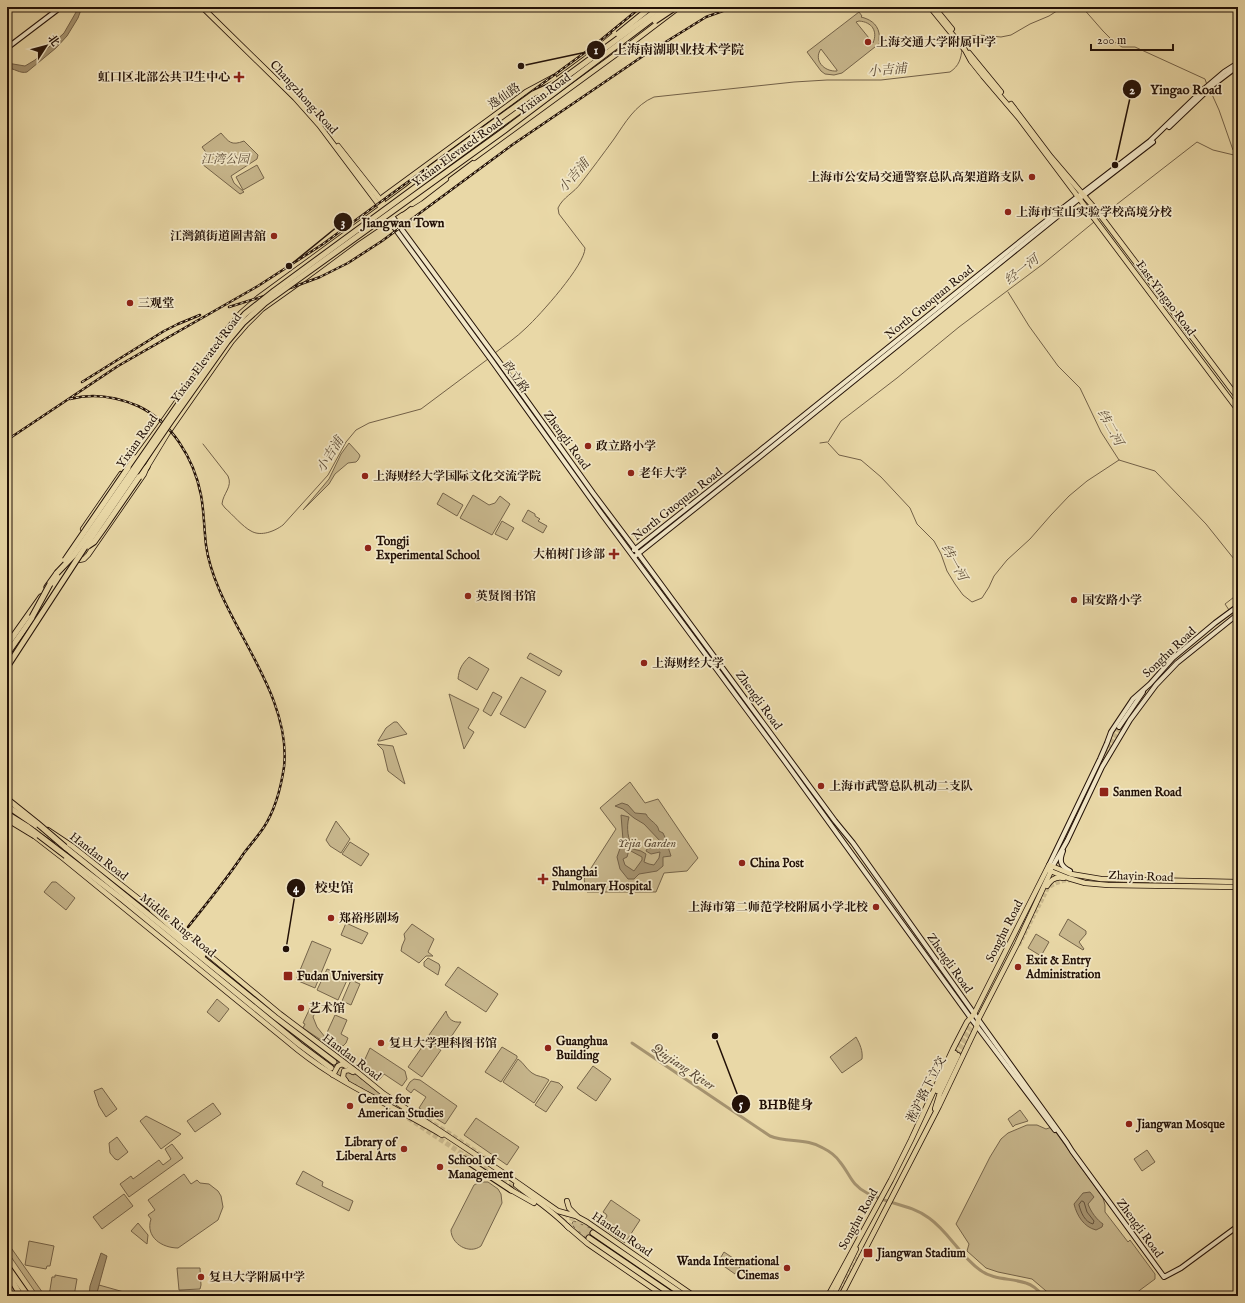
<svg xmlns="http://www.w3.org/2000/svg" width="1245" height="1303" font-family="'IM FELL English','Noto Serif SC',serif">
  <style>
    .green { fill: #c7b68c; stroke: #75644a; fill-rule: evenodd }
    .water { fill: #a69471; stroke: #726047; fill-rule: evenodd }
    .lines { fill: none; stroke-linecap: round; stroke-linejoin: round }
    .shore { stroke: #64523c; stroke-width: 1 }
    .stream { stroke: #726047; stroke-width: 1 }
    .canal { stroke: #a69471; stroke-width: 3 }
    .secondary-tunnel { stroke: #cbba8f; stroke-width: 4; stroke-dasharray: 4 2; stroke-linecap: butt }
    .primary-tunnel { stroke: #cbba8f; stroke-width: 4.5; stroke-dasharray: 4.5 2; stroke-linecap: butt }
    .trunk-tunnel { stroke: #cbba8f; stroke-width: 5; stroke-dasharray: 5 2.5; stroke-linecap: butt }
    .secondary-casing { stroke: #231107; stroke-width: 6 }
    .primary-casing { stroke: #231107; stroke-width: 6 }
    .trunk-casing { stroke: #231107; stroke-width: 7 }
    .secondary { stroke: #f1e6c6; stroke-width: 4 }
    .primary { stroke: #e9d8a7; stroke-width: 4.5 }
    .trunk { stroke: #e9d8a7; stroke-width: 5 }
    .rail-casing { stroke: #231107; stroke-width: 2.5 }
    .rail { stroke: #f1e6c6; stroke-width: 1; stroke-dasharray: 3; stroke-linecap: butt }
    .trunk-bridge-casing { stroke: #231107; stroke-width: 7; stroke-linecap: butt }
    .trunk-bridge { stroke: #e9d8a7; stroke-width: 5 }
    .poi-dot { fill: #8f2418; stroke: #f1e6c6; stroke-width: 1.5 }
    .labels { text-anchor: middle; stroke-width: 3.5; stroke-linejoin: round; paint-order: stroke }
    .poi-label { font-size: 12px; font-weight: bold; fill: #231107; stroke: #f1e6c6; text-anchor: start }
    .street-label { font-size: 12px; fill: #231107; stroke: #f1e6c6 }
    .park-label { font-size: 12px; font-style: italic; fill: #5c4b36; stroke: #f1e6c6 }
    .water-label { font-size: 13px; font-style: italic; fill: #5e4c37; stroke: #f1e6c6 }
    .leader { fill: none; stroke: #231107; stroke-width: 1.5 }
    .callout-dot { fill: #231107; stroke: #f1e6c6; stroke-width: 1.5 }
    .mark-label { font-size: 12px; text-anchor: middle; font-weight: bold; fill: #fff }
    .callout-label { font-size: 13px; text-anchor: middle; font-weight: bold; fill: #231107; stroke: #f1e6c6; stroke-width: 3.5; stroke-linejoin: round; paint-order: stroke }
  </style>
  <rect width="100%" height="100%" fill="#e9d8a7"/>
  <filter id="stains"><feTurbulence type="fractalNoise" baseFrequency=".005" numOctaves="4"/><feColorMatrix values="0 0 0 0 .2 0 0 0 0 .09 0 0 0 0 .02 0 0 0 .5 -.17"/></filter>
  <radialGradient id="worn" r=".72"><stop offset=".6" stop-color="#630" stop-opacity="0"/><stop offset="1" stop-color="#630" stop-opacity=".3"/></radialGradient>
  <g class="green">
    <path d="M859,12l3,4 -1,1c8,2 16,6 18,16 1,4 -1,6 1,10l-38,30 -8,2 -9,-1 -4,-3 -14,-19zM859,21c13,1 19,10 14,22l-17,-21zM821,49l16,21v1c-13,1 -24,-11 -16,-22z"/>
    <path d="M221,133c8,9 10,13 23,8l14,14 -1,4 -26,17 3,7 10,9 -4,2 -38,-30 6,-9 -6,-8z"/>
    <polygon points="257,165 264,178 243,190 236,177"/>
    <polygon points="349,443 359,454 360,456 358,460 356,462 348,463 335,474 329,484 303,510 329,479 341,454"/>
    <polygon points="443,493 463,505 457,516 437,504"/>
    <polygon points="473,495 489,505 495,503 500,496 510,504 492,535 460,518"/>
    <polygon points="528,510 535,514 535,516 540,519 538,521 547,526 543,533 522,521"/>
    <polygon points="502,521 514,528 507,540 495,534"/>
    <polygon points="530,653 562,671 559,676 527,658"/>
    <path d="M469,657l20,12 -12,21 -19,-11c1,-10 4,-15 11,-22z"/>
    <polygon points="521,677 546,691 525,728 500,714"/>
    <polygon points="493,692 502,697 491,716 483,711"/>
    <polygon points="449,694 479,709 468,728 474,732 464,749"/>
    <polygon points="394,722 397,722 407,734 380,741 378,741 386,728"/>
    <polygon points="377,744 393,746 405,784 388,771 383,750"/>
    <polygon points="630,782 645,803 658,799 698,858 687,871 664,873 656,892 587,892 584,879 616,829 600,808"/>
    <polygon points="336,821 350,839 341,853 330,846 326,840"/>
    <polygon points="350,842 369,854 361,866 342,854"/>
    <polygon points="52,882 56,882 75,898 66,910 44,892"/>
    <polygon points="1068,919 1086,931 1086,934 1079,942 1084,949 1083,950 1059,935"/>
    <polygon points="346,923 368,933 362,944 341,935"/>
    <polygon points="412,924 434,939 428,952 433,956 426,956 419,963 401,951 402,946 405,939 404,934"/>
    <polygon points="1036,934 1049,942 1041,956 1028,948"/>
    <polygon points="312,941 331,949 315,988 296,980"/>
    <polygon points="428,958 439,964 440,967 438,975 424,966 424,962"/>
    <polygon points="458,967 498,994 486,1012 445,985"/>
    <polygon points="327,969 348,978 338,1000 317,990"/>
    <polygon points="351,980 360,984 351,1005 342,1001"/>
    <polygon points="217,999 229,1009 219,1022 207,1012"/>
    <polygon points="310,1008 316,1011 313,1017 317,1027 325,1037 335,1015 347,1020 341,1034 348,1038 346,1043 343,1046 336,1043 333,1048 303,1028 305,1024 303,1023"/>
    <path d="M446,1011c2,8 7,12 15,11l-16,24 -16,-11z"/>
    <path d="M856,1037c4,7 7,14 6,22l-20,14 -12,-16z"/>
    <polygon points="427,1040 441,1050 422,1077 408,1067"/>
    <polygon points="502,1047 517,1056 517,1058 501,1082 485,1072"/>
    <polygon points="370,1048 405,1071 407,1079 402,1086 384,1074 379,1080 361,1068"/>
    <path d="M518,1059c6,4 8,10 14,14 5,4 12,3 17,7l-15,23 -31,-21z"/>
    <polygon points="593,1066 611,1079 596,1101 577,1088"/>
    <polygon points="346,1071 351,1071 391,1101 391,1103 388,1103 347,1080 344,1075"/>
    <polygon points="414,1079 420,1080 457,1106 445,1124 419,1108 426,1097 414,1089 411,1093 406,1089 410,1082"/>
    <polygon points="551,1081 559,1083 563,1087 546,1112 535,1105"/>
    <polygon points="102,1088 117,1109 106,1117 99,1106 94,1091"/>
    <polygon points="213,1103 221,1114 195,1132 187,1121"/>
    <polygon points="1020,1110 1028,1121 1015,1125 1013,1127 1008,1119"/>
    <polygon points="146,1116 181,1134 161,1149 140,1121"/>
    <polygon points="476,1118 519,1147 507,1165 464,1135"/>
    <polygon points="1027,1125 1037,1125 1046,1129 1052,1127 1103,1198 1105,1205 1105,1212 1128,1242 1130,1240 1155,1274 1155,1279 1132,1296 1052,1296 1032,1279 998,1272 986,1268 967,1251 969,1244 956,1224 990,1157 1001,1139 1008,1133"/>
    <polygon points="117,1137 128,1152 118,1160 115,1159 110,1153 109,1143"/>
    <polygon points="172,1144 183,1158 129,1197 120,1184 131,1176 133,1179 159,1160 163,1165 171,1159 165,1149"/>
    <polygon points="1147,1150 1155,1162 1142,1171 1134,1159"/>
    <polygon points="303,1171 323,1182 322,1186 353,1201 349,1211 296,1184"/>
    <path d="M184,1174l7,10 6,-4 3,3 9,1 9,7 3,5 2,11 -5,13 -40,28c-16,0 -33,-11 -27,-29l-3,-4 7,-5 -7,-10z"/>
    <path d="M480,1182h8l10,7 3,5 1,9 -21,43c-12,9 -30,-2 -30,-16l23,-45z"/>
    <polygon points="124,1194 133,1206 102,1229 93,1217"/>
    <polygon points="611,1200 640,1220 625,1243 601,1226 607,1216 606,1214 603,1212"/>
    <polygon points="574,1221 595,1230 588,1240 573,1226 572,1223"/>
    <polygon points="138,1223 148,1235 147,1244 131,1231"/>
    <polygon points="29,1241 54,1246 50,1266 47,1266 46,1269 25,1265"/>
    <polygon points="7,1242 45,1296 38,1296 7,1251"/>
    <polygon points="724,1252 742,1264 735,1274 718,1262"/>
    <polygon points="177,1268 200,1268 201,1285 200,1289 179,1290"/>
    <polygon points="55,1275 77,1279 74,1296 49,1296 52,1277 55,1277"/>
    <polygon points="99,1285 131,1294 131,1296 96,1296"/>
  </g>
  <g class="water">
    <path d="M79,7h3l-4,11 -11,18 -11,12 -29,24c-7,2 -13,-4 -20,-4v-5l18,3 10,-6 29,-27z"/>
    <path d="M622,803l6,2 7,8 11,1c3,7 12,9 13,17l4,2c4,7 5,15 8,23l-8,1v9l-6,5 -18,3 -5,5h-6l-8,-10 -3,-12 6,-17 -2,-25 8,2c-3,11 -1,22 4,32l8,2 5,3 -2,8 5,2 5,1 5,-7 1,-6 -9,2 -5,-3 1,-2 13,-4 1,-3 -17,-18 -10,-6 -11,-9 -8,-3zM629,850l13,7v3l-8,11 -9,-6 -2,-6 4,-2z"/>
    <path d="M1090,1192l4,5 -6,7c3,8 9,16 15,20l-1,3 -6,3c-12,-3 -19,-14 -22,-26l9,-11z"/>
    <polygon points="101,1253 107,1256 96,1296 89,1296 90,1286"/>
  </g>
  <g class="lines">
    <path class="shore" d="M1082,1201l2,1 3,10 7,9 -1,3c-8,-2 -12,-11 -14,-19z"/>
    <g class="stream">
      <polyline points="1082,7 1103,31 1113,41 1122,47 1135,47 1205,79 1207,85"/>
      <polyline points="962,43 971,36 979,35 1001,37 1011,35 1030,24 1049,16 1063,7"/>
      <polyline points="1210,90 1219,110 1233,150 1238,154"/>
      <polyline points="1103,215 1197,142 1213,150 1238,156"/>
      <polyline points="1008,292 1029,326 1058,366 1080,388 1101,432 1119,460 1155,471 1206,524 1238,564"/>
      <path d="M495,353c10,-8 22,-16 31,-25 14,-13 59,-63 59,-80l-26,-34 -1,-6c5,-11 16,-15 23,-25 11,-14 22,-29 33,-44 11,-16 21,-34 40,-42l140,-15 33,-2h54l69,-8c9,-6 11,-13 12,-23"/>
      <polyline points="828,442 841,421 897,378 959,327 1043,264 1094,222"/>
      <polyline points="820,443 827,442"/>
      <polyline points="828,443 839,455 861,460 881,477 910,508 917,524 934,541 941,554 947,571 955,584 963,595 972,602 982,598 989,587 994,576 1007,560 1030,539 1051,515 1069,496 1087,481 1119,460"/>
      <path d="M203,444l25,32c5,11 -5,17 -6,28l3,4c7,6 18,19 26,23 10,6 24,0 32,-6l45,-50 18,-33 10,-12 13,-7 52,-14 67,-50"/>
      <polyline points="1229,610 1225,604 1238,594"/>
    </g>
    <path class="canal" d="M632,1043l138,93c17,7 37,2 53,12 6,3 13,8 17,14 10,12 11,23 27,31 20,11 43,11 62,25 20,14 31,38 51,52 13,10 31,8 46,13 7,2 13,8 17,13"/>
    <g class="secondary-tunnel">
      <polyline points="1107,747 1119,727"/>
      <polyline points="1107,754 1122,729"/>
      <polyline points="1019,945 1047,890 1059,858"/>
    </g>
    <g class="primary-tunnel">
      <polyline points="1073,878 1093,880"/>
      <path d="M1040,895c9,-10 19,-15 32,-15"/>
      <polyline points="955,1053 974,1017"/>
      <polyline points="958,1055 977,1021"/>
      <polyline points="838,1296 860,1255"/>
    </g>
    <g class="trunk-tunnel">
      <polyline points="337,1064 372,1086"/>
      <polyline points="332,1068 368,1093"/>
      <polyline points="402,1114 529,1198"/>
      <polyline points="427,1120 450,1134 492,1163"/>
      <polyline points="564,1213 593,1233"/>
      <polyline points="562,1220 589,1238"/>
    </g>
    <g class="secondary-casing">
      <g id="secondary">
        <polyline points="7,48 61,7"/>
        <polyline points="1169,127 1213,85 1238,66"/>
        <polyline points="392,216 500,363 593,493 638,553 835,821 853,843 985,1029 1067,1143 1072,1151 1164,1277 1181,1268 1238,1226"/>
        <polyline points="389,218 396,230 492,361 601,513 786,763 970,1017 1055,1130"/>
        <polyline points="634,550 758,452 1042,224 1150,141 1204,89 1224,72 1238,63"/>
        <polyline points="634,557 761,456 1079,199 1153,142"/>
        <polyline points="1119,727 1143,692"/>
        <path d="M1063,851c-4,10 -3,15 7,20"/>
        <polyline points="1049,865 1100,759 1107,743 1111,732 1133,699 1150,684 1173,658 1215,623 1238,606"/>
        <polyline points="1051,869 1067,841 1102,767 1130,720 1156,685 1177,663 1238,614"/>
      </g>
    </g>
    <g class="primary-casing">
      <g id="primary">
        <polyline points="202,7 295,98 319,125 382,209"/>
        <polyline points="930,7 965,50 971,61 983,76 1018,117 1238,410"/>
        <polyline points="934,7 952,29"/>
        <polyline points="614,32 647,7"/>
        <polyline points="969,53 1001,92"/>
        <polyline points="282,81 292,90 319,121"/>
        <polyline points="543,90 585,59 619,31"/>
        <polyline points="1011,104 1051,157 1097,211 1238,398"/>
        <polyline points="338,146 383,203"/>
        <polyline points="474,158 633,42 679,7"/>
        <polyline points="426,175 469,144"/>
        <polyline points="412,204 420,199 446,179"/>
        <polyline points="382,208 383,197 510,104 526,92 554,77"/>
        <polyline points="134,461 159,427 230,326 241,313 258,298 411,186"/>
        <polyline points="144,469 147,467 167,434 232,341 246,325 262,309 293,287 355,241 405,207"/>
        <polyline points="83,529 121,474"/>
        <polyline points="79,560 84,559 88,555 144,474 146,469"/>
        <polyline points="7,803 16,808"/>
        <polyline points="31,824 55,840"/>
        <polyline points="48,830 72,846 154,911"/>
        <path d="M33,835l31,24 223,182c14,12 29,23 45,33 35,22 74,39 110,61"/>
        <polyline points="1048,870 1068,878 1085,883 1108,885 1238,887"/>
        <path d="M1047,886c4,-7 9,-10 17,-8"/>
        <polyline points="174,926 280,1014 357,1072 384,1094 505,1174 558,1211 576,1216 587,1222 694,1296"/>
        <polyline points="333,1075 338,1066 342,1064 346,1066"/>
        <polyline points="346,1081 343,1077 344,1071 349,1070 353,1072"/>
        <polyline points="937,1091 955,1053"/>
        <polyline points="935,1109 940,1093 958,1055"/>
        <path d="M516,1185c18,14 37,26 53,43"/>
        <polyline points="511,1190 534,1203"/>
        <polyline points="567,1201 569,1208 577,1216"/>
        <polyline points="567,1226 588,1244 664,1296"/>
        <polyline points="828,1296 891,1180 911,1140 953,1049 967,1022 974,1014 1049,865 1071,874 1101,879 1238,882"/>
        <polyline points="833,1296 856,1249"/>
        <polyline points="841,1296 939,1106 977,1026 978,1020 1017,944 1051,871"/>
      </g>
    </g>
    <g class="trunk-casing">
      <g id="trunk">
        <polyline points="409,188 431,168"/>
        <polyline points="402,209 476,154"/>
        <polyline points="128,468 135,458"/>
        <polyline points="139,477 147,467"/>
        <polyline points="47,587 57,573"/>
        <polyline points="39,607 69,562"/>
        <polyline points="7,645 41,597"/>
        <polyline points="7,654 35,614"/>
        <polyline points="65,847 275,1017 334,1062"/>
        <polyline points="66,856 123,900 300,1045 331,1068"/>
        <polyline points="152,910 203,955"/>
        <polyline points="464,1159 511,1190"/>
        <polyline points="593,1233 685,1296"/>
        <polyline points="589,1238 674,1296"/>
        <polyline points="7,1266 28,1296"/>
        <polyline points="7,1272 21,1296"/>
      </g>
    </g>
    <use href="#secondary" class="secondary"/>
    <use href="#primary" class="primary"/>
    <use href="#trunk" class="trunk"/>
    <g class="rail-casing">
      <g id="rail">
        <polyline points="229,307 293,287 320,277 348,263 382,241 512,145 643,56 706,17 734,7"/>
        <polyline points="82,382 164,331 178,324 200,315"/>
        <path d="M70,399c23,-6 47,-2 68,7 34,16 56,53 63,89 3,16 3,33 5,50 2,15 7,30 13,44 23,55 72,116 65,178 -3,20 -9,43 -20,60 -6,9 -13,17 -20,26 -17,26 -37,50 -56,74"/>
        <polyline points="7,440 118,366 258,286 323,244 591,48 641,7"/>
      </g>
    </g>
    <use href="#rail" class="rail"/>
    <g class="trunk-bridge-casing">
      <g id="trunk-bridge">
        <polyline points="655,21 676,7"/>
        <polyline points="618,34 651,7"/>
        <polyline points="431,168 533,94 546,88"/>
        <polyline points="88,546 94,542 104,528 139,477"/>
        <polyline points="65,560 128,468"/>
        <polyline points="57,573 74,555 223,340 245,314 274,291 661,7"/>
        <polyline points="32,617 50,584"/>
        <polyline points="7,667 85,547 171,421 227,342 243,323 265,303 505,130 668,7"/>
        <polyline points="7,799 37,823 65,847"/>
        <polyline points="7,806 35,825"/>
        <polyline points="7,814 28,827 66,856"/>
        <polyline points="7,819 35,836"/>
      </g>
    </g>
    <use href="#trunk-bridge" class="trunk-bridge"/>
  </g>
  <g class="poi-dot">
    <circle cx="868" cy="42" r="4"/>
    <path d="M237 71h4v4h4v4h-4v4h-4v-4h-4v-4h4z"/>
    <circle cx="1032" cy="177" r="4"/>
    <circle cx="1008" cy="212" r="4"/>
    <circle cx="274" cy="236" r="4"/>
    <circle cx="130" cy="303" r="4"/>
    <circle cx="588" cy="446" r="4"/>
    <circle cx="631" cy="473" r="4"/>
    <circle cx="365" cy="476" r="4"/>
    <circle cx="368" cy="548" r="4"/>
    <path d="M612 548h4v4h4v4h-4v4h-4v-4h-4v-4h4z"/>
    <circle cx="468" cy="596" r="4"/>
    <circle cx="1074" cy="600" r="4"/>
    <circle cx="644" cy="663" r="4"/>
    <circle cx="821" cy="786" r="4"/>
    <rect x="1099" y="787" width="10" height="10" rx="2"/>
    <circle cx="742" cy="863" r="4"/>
    <path d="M541 873h4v4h4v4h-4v4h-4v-4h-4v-4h4z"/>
    <circle cx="876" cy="907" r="4"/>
    <circle cx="331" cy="918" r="4"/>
    <circle cx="1018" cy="967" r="4"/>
    <rect x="283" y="971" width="10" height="10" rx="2"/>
    <circle cx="301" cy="1008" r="4"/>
    <circle cx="381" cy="1043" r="4"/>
    <circle cx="548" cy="1048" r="4"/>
    <circle cx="350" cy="1106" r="4"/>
    <circle cx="1129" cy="1124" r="4"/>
    <circle cx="404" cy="1149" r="4"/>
    <circle cx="440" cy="1167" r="4"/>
    <rect x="863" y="1248" width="10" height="10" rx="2"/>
    <circle cx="787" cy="1268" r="4"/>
    <circle cx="201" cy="1277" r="4"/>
  </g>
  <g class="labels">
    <g class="poi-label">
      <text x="876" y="46">上海交通大学附属中学</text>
      <text x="230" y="81" text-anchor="end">虹口区北部公共卫生中心</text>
      <text x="1024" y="181" text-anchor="end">上海市公安局交通警察总队高架道路支队</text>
      <text x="1016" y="216">上海市宝山实验学校高境分校</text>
      <text x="266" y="240" text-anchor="end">江灣鎮街道圖書舘</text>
      <text x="138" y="307">三观堂</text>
      <text x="596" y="450">政立路小学</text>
      <text x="639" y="477">老年大学</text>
      <text x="373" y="480">上海财经大学国际文化交流学院</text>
      <text x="376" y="545">Tongji<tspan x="376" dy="14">Experimental School</tspan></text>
      <text x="605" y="558" text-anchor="end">大柏树门诊部</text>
      <text x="476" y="600">英贤图书馆</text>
      <text x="1082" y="604">国安路小学</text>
      <text x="652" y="667">上海财经大学</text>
      <text x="829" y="790">上海市武警总队机动二支队</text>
      <text x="1113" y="796">Sanmen Road</text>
      <text x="750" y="867">China Post</text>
      <text x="552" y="876">Shanghai<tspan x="552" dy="14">Pulmonary Hospital</tspan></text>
      <text x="868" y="911" text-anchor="end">上海市第二师范学校附属小学北校</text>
      <text x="339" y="922">郑裕彤剧场‌</text>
      <text x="1026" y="964">Exit &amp; Entry<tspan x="1026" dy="14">Administration</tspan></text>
      <text x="297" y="980">Fudan University</text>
      <text x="309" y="1012">艺术馆</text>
      <text x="556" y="1045">Guanghua<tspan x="556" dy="14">Building</tspan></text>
      <text x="389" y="1047">复旦大学理科图书馆</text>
      <text x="358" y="1103">Center for<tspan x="358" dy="14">American Studies</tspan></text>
      <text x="1137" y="1128">Jiangwan Mosque</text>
      <text x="396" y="1146" text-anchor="end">Library of<tspan x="396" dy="14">Liberal Arts</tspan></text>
      <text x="448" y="1164">School of<tspan x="448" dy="14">Management</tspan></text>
      <text x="877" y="1257">Jiangwan Stadium</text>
      <text x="779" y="1265" text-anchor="end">Wanda International<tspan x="779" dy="14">Cinemas</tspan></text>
      <text x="209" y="1281">复旦大学附属中学</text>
    </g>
    <g class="street-label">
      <text transform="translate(544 94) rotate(-36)" y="4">Yixian Road</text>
      <text transform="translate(504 96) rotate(-35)" y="4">逸仙路</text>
      <text transform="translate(304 97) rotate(48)" y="4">Changzhong Road</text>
      <text transform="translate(457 152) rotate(-36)" y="4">Yixian Elevated Road</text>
      <text transform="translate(1166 298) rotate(53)" y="4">East Yingao Road</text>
      <text transform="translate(929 302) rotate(-39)" y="4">North Guoquan Road</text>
      <text transform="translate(206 358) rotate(-53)" y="4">Yixian Elevated Road</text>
      <text transform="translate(516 377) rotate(54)" y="4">政立路</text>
      <text transform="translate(567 440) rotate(54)" y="4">Zhengli Road</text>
      <text transform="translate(137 441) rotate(-55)" y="4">Yixian Road</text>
      <text transform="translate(677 504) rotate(-38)" y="4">North Guoquan Road</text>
      <text transform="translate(1169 652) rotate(-43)" y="4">Songhu Road</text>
      <text transform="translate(759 700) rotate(54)" y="4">Zhengli Road</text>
      <text transform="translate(99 856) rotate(38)" y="4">Handan Road</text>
      <text transform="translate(1141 876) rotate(2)" y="4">Zhayin Road</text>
      <text transform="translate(178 925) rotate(39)" y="4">Middle Ring Road</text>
      <text transform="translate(1004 931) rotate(-63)" y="4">Songhu Road</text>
      <text transform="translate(950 963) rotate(55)" y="4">Zhengli Road</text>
      <text transform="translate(352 1057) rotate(37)" y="4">Handan Road</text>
      <text transform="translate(926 1089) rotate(-63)" y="4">淞沪路下立交</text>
      <text transform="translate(858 1219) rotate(-61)" y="4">Songhu Road</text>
      <text transform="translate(1140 1228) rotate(54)" y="4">Zhengli Road</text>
      <text transform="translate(622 1234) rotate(34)" y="4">Handan Road</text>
    </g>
    <g class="park-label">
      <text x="225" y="163">江湾公园</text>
      <text x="647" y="847">Yejia Garden</text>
    </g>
    <g class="water-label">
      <text transform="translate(887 69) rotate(-5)" y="5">小吉浦</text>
      <text transform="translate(573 175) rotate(-49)" y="5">小吉浦</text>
      <text transform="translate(1021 269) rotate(-38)" y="5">经一河</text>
      <text transform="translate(1111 427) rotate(61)" y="5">纬二河</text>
      <text transform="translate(329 454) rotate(-58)" y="5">小吉浦</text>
      <text transform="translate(955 562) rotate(61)" y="5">纬一河</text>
      <text transform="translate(684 1066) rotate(34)" y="5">Qiujiang River</text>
    </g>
  </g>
  <path class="leader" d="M521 66L596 50M1115 165L1132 89M289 266L343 222M286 949L296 888M715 1036L741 1104"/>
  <g class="callout-dot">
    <circle cx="521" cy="66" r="4"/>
    <circle cx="1115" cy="165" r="4"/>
    <circle cx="289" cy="266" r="4"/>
    <circle cx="286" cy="949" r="4"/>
    <circle cx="715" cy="1036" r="4"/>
    <circle cx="596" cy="50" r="10"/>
    <circle cx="1132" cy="89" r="10"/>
    <circle cx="343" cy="222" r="10"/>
    <circle cx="296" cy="888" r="10"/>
    <circle cx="741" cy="1104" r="10"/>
  </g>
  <g class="mark-label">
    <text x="596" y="54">1</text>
    <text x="1132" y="94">2</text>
    <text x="343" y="226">3</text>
    <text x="296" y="892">4</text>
    <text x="741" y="1108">5</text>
  </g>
  <g class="callout-label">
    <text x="679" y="54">上海南湖职业技术学院</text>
    <text x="1186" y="94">Yingao Road</text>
    <text x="403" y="227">Jiangwan Town</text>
    <text x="334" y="892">校史馆</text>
    <text x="786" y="1109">BHB健身</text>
  </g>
  <rect width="1245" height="1303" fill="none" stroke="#e9d8a7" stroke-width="24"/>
  <rect x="8" y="8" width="1229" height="1287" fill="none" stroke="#231107" stroke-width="2"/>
  <rect x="12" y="12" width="1221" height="1279" fill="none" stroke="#231107"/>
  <g transform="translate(46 46) rotate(54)" stroke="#f1e6c6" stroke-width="3" paint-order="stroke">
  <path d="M0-3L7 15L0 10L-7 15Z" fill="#231107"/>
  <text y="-6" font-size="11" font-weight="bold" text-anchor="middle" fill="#231107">北</text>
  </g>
  <path d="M1091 44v6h82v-6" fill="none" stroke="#231107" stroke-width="2"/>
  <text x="1097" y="44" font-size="12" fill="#231107" stroke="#f1e6c6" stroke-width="3" paint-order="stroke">200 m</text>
  <rect width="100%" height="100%" filter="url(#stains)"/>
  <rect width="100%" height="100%" fill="url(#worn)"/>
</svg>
